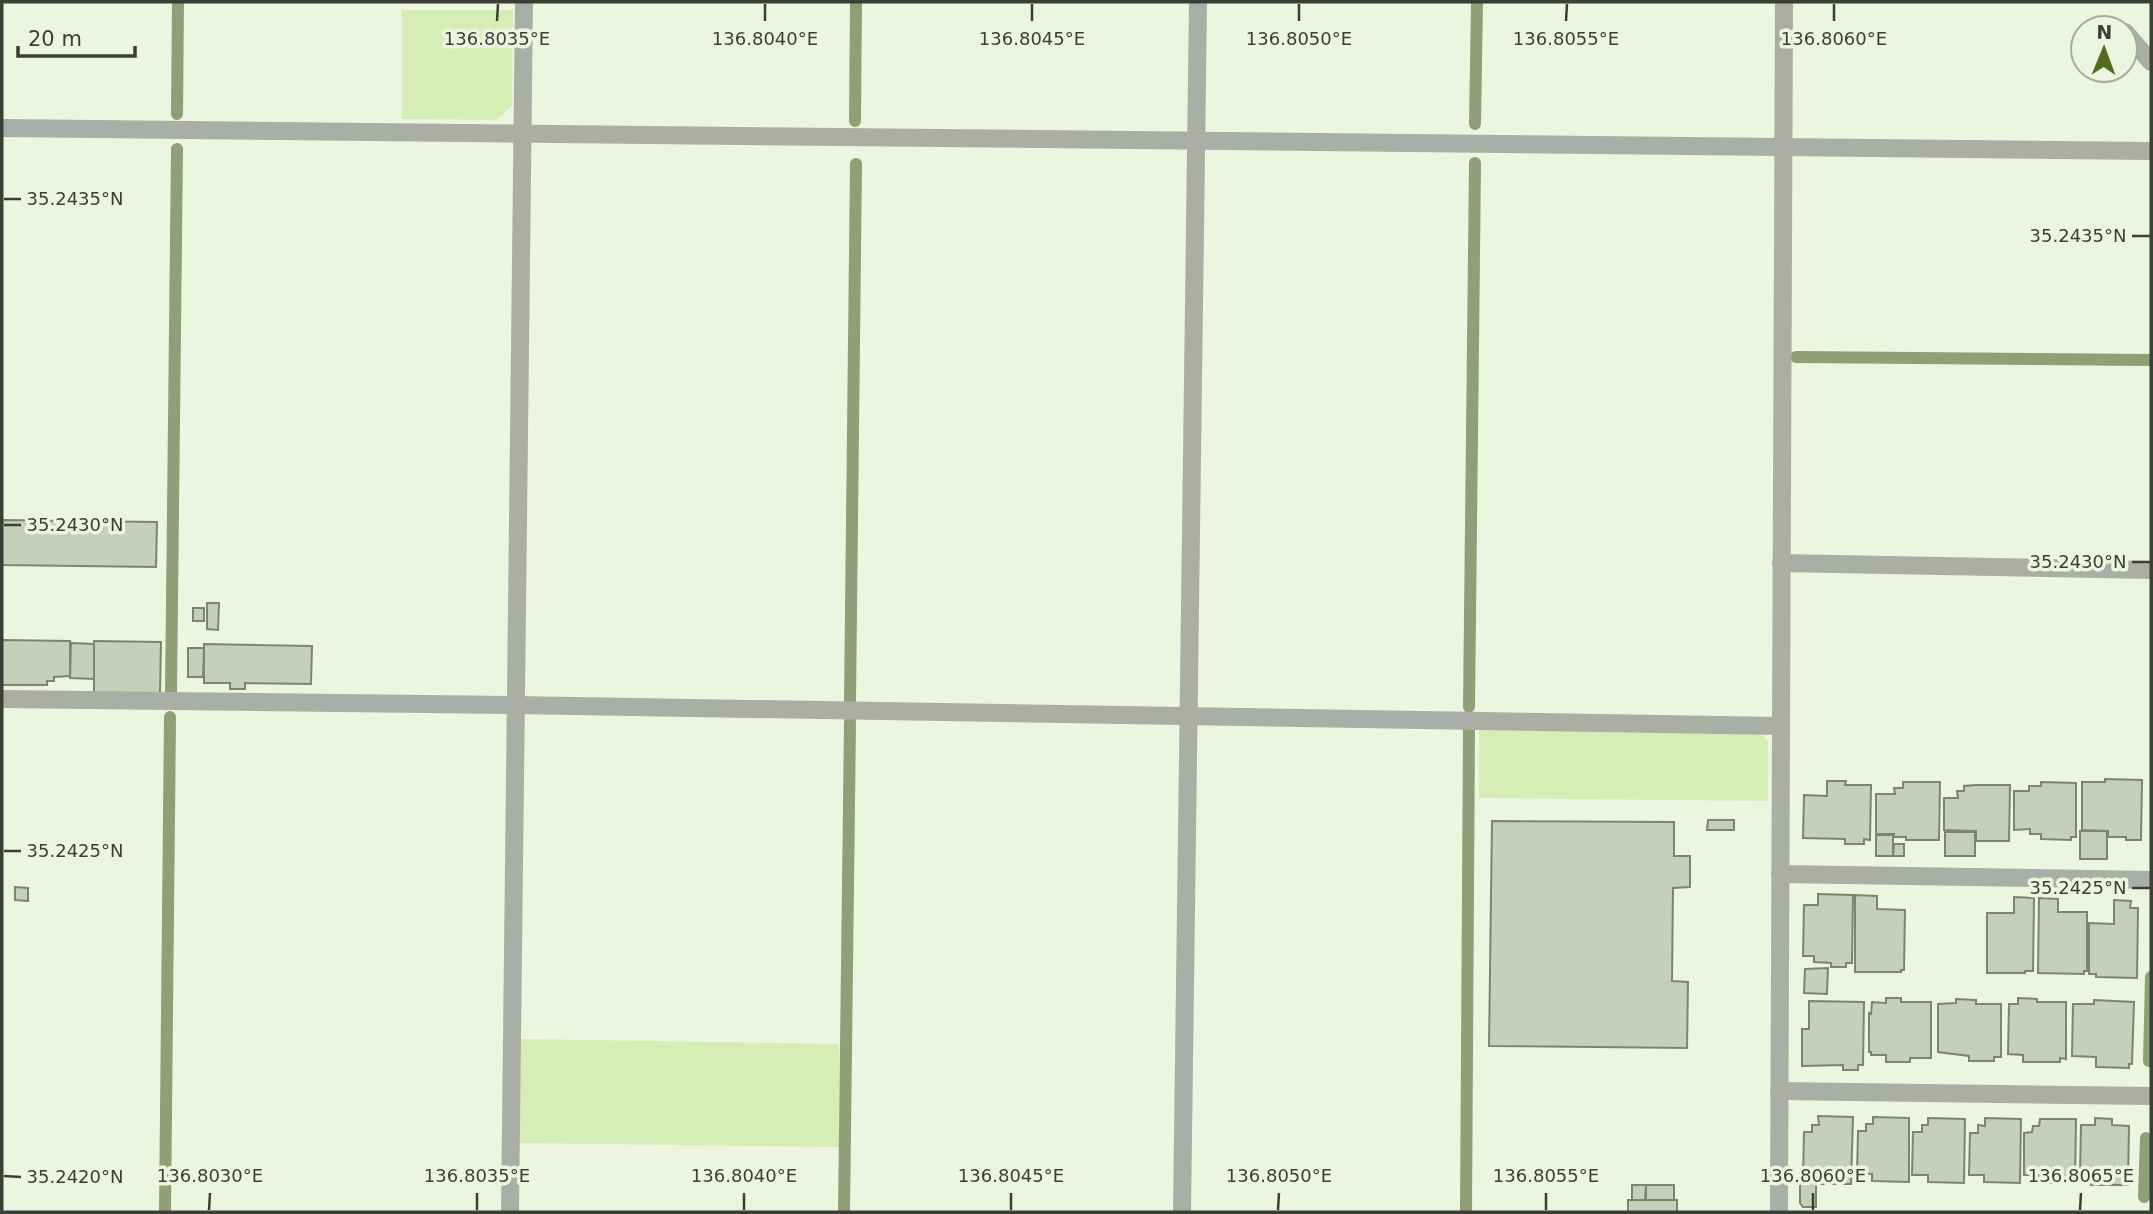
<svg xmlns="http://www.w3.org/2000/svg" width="2153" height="1214" font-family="'DejaVu Sans',sans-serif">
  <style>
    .green { fill: #d6edb6 }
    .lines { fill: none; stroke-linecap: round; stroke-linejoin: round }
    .stream { stroke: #8ea075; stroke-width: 12 }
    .building { fill: #c6cfb9; stroke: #7d8571; stroke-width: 2 }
    .minor { stroke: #aaaea5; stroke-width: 18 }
    .ticks { fill: none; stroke: #3b3f36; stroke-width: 2.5 }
    .ticks-label { font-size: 18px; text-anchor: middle; fill: #3b3f36; stroke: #ecf5df; stroke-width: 7; stroke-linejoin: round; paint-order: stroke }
  </style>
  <rect width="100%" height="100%" fill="#ecf5df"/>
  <g class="green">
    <polygon points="402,10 513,10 512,106 496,120 402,119"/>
    <polygon points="1479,727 1756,729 1768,741 1768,801 1479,798"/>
    <polygon points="521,1039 839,1044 839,1147 519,1143"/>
  </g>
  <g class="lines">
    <g class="stream">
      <polyline points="177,114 178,2"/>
      <polyline points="855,121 856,2"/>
      <polyline points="1475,124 1477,2"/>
      <polyline points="1796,357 2151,360"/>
      <polyline points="171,692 177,149"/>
      <polyline points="850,700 856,164"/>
      <polyline points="1469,707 1475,163"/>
      <polyline points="2149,1061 2151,977"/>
      <polyline points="2144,1197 2146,1138"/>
      <polyline points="165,1212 170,717"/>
      <polyline points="844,1212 850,722"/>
      <polyline points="1466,1212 1469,728"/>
    </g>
  </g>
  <g class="building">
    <polygon points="2,520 157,522 156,567 2,565"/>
    <polygon points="207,603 219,603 218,630 207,629"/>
    <rect x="193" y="608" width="11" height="13"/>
    <polygon points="2,640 70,641 70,676 54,677 54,681 47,681 47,685 2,685"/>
    <polygon points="94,641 161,642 160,694 94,693"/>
    <polygon points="71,643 94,644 94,679 70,678"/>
    <polygon points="204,644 312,646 311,684 245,683 245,689 230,689 230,683 204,683"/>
    <polygon points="188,648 204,648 203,677 188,677"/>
    <polygon points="2105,779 2142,780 2141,840 2126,840 2126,837 2108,837 2108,831 2082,830 2082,782 2105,782"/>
    <polygon points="1827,781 1846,781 1845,785 1871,785 1870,840 1864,839 1864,844 1845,844 1845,839 1803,838 1804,795 1827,796"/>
    <polygon points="1903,782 1940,782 1939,840 1906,840 1906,837 1894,837 1894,834 1876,834 1876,794 1895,794 1894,788 1903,788"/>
    <polygon points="2041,782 2076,783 2076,837 2071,837 2071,840 2041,839 2041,834 2030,834 2030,829 2014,830 2014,791 2029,791 2029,786 2041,786"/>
    <polygon points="1976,785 2010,785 2009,841 1976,841 1976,831 1944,830 1944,798 1958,798 1957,791 1964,791 1964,786"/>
    <polygon points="1708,820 1734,820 1734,830 1707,830"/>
    <polygon points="1492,821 1674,822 1674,856 1690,856 1690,887 1673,888 1672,981 1688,982 1687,1048 1489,1046"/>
    <rect x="2080" y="831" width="27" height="28"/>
    <rect x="1945" y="832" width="30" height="24"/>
    <rect x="1876" y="835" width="17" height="21"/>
    <polygon points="1894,844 1904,844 1904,856 1893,856"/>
    <polygon points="15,887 28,888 28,901 15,900"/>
    <polygon points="1818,894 1853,895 1852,963 1846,963 1846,967 1831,967 1831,963 1814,962 1814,956 1803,956 1804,905 1818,905"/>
    <polygon points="1855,895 1877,896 1877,909 1905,910 1904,970 1901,970 1901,972 1855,972"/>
    <polygon points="2014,897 2034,898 2033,971 2025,971 2025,973 1987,973 1987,913 2014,913"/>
    <polygon points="2039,898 2058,899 2058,912 2087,912 2087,971 2084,971 2084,974 2038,973"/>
    <polygon points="2114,900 2131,901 2130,908 2138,908 2137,978 2096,977 2096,974 2089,974 2089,923 2114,924"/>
    <polygon points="1828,968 1827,994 1804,993 1805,969"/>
    <polygon points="1886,998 1901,998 1901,1002 1931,1002 1931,1058 1910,1058 1910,1062 1886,1062 1886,1055 1871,1055 1871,1052 1869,1052 1869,1013 1871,1014 1872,1002 1886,1003"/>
    <polygon points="2018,998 2037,999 2037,1002 2066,1002 2066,1059 2060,1058 2060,1062 2023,1062 2023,1055 2008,1054 2009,1004 2018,1004"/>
    <polygon points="1956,999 1976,1000 1976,1004 2001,1004 2001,1057 1994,1057 1994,1061 1969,1061 1969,1056 1938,1052 1938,1004 1956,1003"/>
    <polygon points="2094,1000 2134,1002 2132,1064 2129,1064 2129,1068 2096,1067 2096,1057 2072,1056 2073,1004 2094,1004"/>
    <polygon points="1809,1001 1864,1002 1863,1065 1858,1065 1858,1070 1843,1070 1843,1065 1802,1066 1802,1029 1809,1029"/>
    <polygon points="1818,1116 1853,1117 1851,1184 1818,1184 1818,1176 1803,1176 1804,1132 1812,1132 1812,1125 1819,1125"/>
    <polygon points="1873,1117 1909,1118 1909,1182 1872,1181 1872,1174 1857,1174 1858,1131 1866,1131 1866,1124 1873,1124"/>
    <polygon points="1928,1118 1965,1119 1964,1183 1928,1182 1928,1175 1912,1175 1913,1132 1922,1132 1922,1125 1928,1125"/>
    <polygon points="1985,1118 2021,1119 2020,1183 1984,1182 1984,1175 1969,1175 1970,1133 1978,1133 1978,1125 1985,1126"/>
    <polygon points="2095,1118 2112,1119 2112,1125 2129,1126 2128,1185 2091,1185 2091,1176 2080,1175 2081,1125 2095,1125"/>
    <polygon points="2040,1119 2076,1119 2075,1183 2038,1183 2039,1175 2024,1175 2024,1133 2032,1132 2033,1126 2039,1126"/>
    <polygon points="1800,1176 1816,1177 1816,1207 1803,1207 1800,1203"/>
    <polygon points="1632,1185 1646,1185 1645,1200 1632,1200"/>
    <rect x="1646" y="1185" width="28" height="15"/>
    <rect x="1628" y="1200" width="49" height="12"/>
  </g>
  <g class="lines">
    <g class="minor">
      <polyline points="2125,32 2151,62"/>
      <polyline points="2,128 2151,151"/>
      <polyline points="1781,563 2151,570"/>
      <polyline points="2,699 515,705 1781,726"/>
      <polyline points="1780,874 2151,880"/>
      <polyline points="1779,1091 2151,1096"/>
      <polyline points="510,1212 524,2"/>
      <polyline points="1182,1212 1198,2"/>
      <polyline points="1779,1212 1784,2"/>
    </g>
  </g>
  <path class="ticks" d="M497,21l1,-17M765,21v-17M1032,21v-17M1299,21v-17M1566,21l1,-17M1834,21v-17M4,199h17M2132,236h18M4,525h17M2132,562h18M4,851h17M2132,888h18M4,1176l17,1M209,1210l1,-17M477,1210v-17M744,1210v-17M1011,1210v-17M1278,1210l1,-17M1546,1210v-17M1813,1210v-17M2080,1210l1,-17"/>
  <g class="ticks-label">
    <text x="497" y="45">136.8035°E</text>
    <text x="765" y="45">136.8040°E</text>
    <text x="1032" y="45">136.8045°E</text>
    <text x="1299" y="45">136.8050°E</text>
    <text x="1566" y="45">136.8055°E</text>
    <text x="1834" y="45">136.8060°E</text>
    <text x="75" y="205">35.2435°N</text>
    <text x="2078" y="242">35.2435°N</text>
    <text x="75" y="531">35.2430°N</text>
    <text x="2078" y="568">35.2430°N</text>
    <text x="75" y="857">35.2425°N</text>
    <text x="2078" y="894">35.2425°N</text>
    <text x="210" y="1182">136.8030°E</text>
    <text x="477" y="1182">136.8035°E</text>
    <text x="744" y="1182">136.8040°E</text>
    <text x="1011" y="1182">136.8045°E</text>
    <text x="1279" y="1182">136.8050°E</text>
    <text x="1546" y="1182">136.8055°E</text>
    <text x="1813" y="1182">136.8060°E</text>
    <text x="2081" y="1182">136.8065°E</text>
    <text x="75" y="1183">35.2420°N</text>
  </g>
  <rect width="2153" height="1214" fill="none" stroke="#3b3f36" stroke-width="7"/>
  <g transform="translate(2104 49) rotate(1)"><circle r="33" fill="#ecf5df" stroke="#a5ac9b" stroke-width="2"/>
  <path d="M0-5L12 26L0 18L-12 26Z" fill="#536d1f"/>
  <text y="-10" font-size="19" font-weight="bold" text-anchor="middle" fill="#3b3f36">N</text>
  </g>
  <path d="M18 46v10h117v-10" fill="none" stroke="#3b3f36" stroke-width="3.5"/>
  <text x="28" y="46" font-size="21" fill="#3b3f36" stroke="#ecf5df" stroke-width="5" paint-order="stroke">20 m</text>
</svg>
